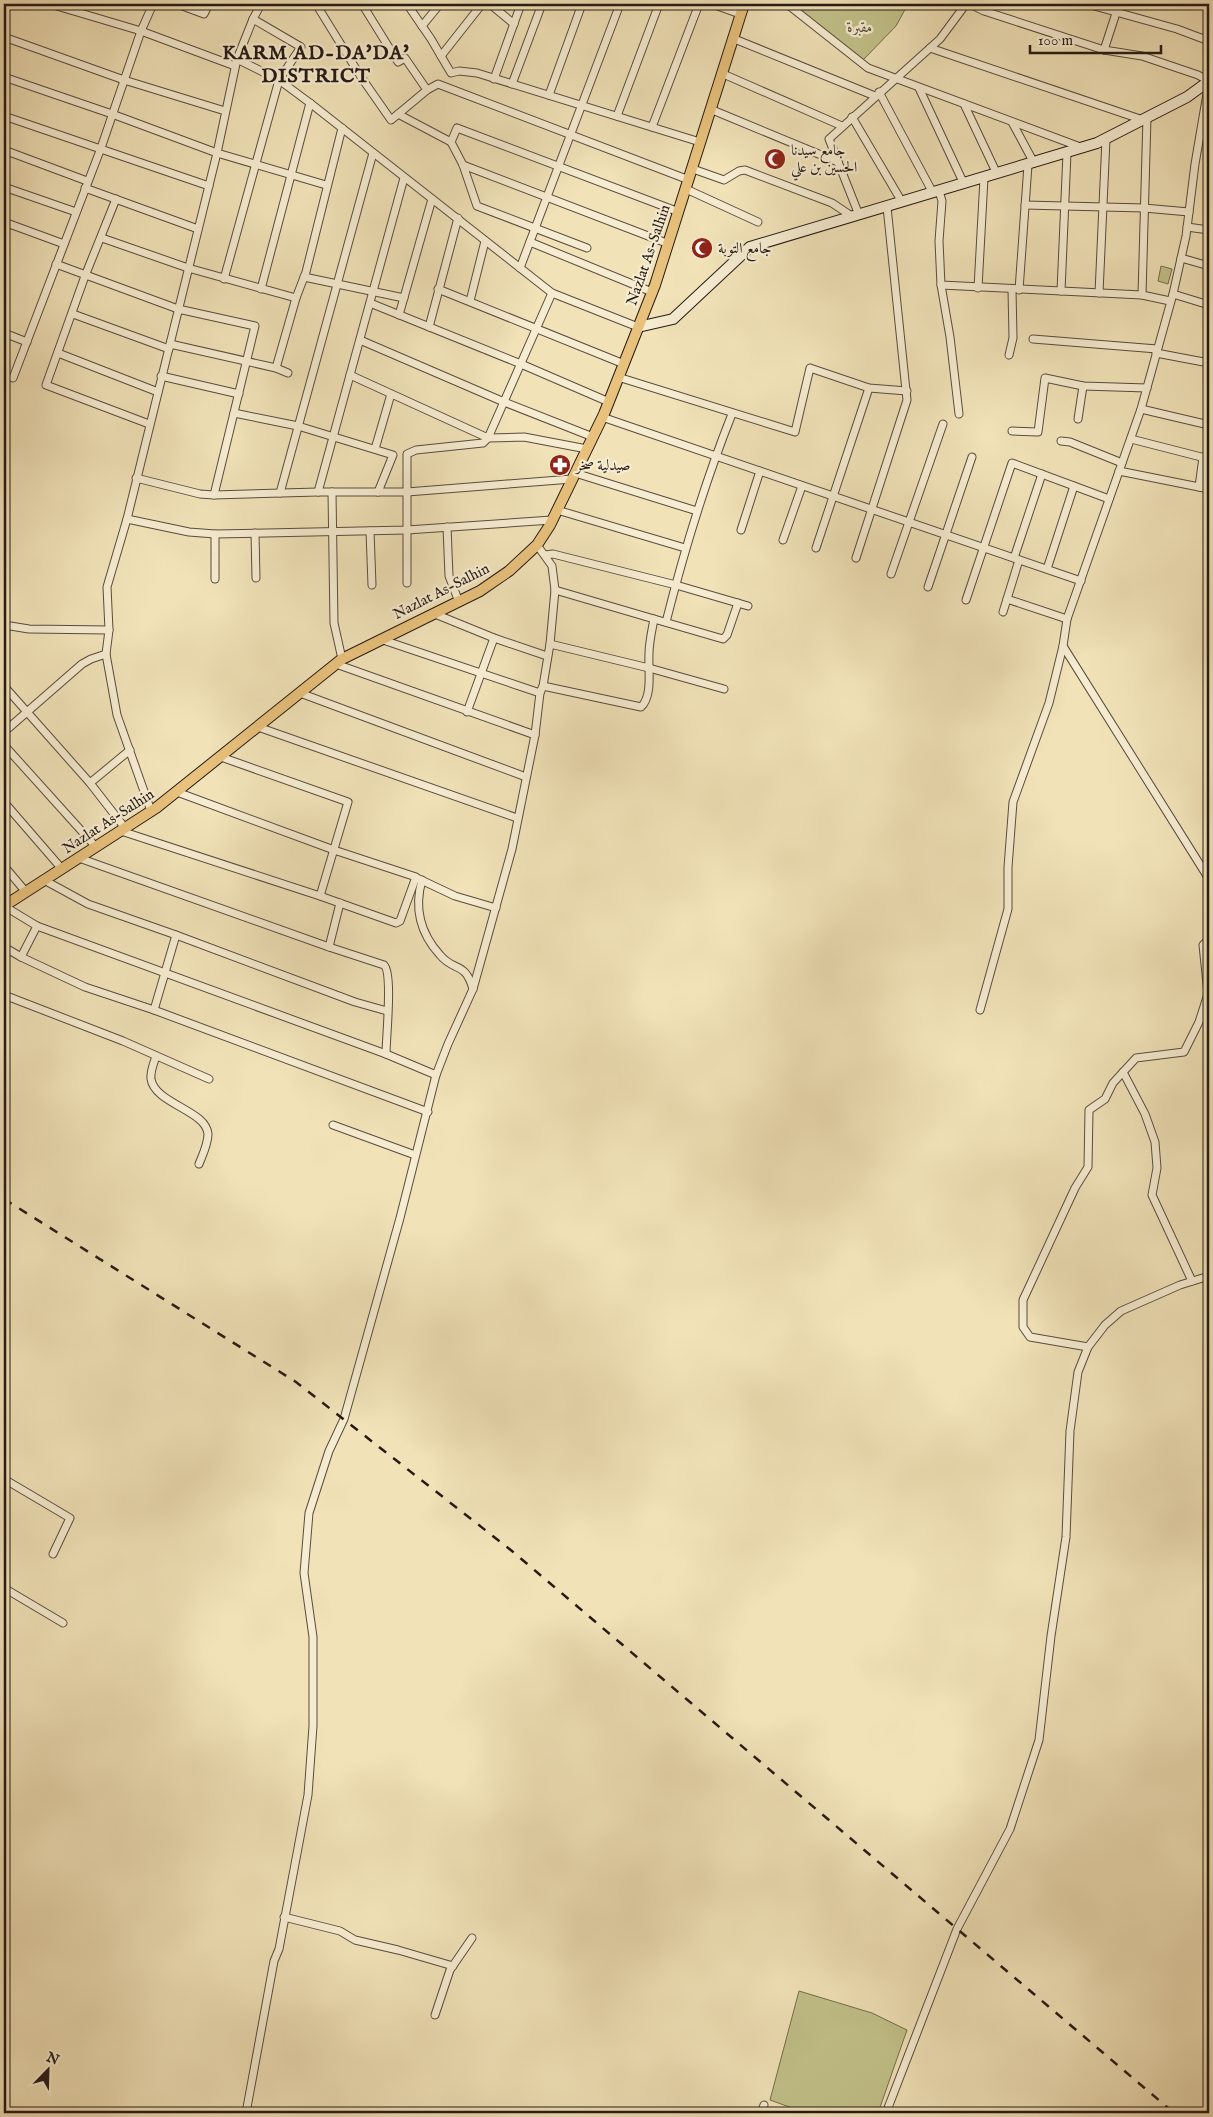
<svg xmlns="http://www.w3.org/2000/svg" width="1213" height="2117" font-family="'IM FELL English',Amiri,serif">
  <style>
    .green { fill: #c2c18a; stroke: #746e50 }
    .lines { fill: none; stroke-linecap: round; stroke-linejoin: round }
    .street-casing { stroke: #594c3e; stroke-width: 9 }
    .secondary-casing { stroke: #261a15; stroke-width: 12 }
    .primary-casing { stroke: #261a15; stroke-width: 12 }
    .street { stroke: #f6ecd1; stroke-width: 7 }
    .secondary { stroke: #f6ecd1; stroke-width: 10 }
    .primary { stroke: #e8c17c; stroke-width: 10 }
    .rail { stroke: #261a15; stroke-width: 2.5; stroke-dasharray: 9 9; stroke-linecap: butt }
    .labels { text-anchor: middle; stroke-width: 4.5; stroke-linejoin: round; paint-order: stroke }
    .park-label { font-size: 15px; font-style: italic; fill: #554c38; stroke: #f6ecd1 }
    .poi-label { font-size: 15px; fill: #261a15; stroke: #f6ecd1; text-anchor: start }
    .street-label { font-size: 15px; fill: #261a15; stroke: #f6ecd1 }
    .district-label { font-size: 20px; font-weight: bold; letter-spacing: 1px; fill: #261a15; stroke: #f6ecd1 }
  </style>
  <rect width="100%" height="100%" fill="#f1e2b8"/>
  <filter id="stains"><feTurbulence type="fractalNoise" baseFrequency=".004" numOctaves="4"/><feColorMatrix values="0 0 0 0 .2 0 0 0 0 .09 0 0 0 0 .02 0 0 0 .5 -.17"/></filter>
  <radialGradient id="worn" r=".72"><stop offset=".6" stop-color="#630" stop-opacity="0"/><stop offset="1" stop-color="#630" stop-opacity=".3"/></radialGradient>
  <g class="green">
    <polygon points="792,4 908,4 896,26 863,60"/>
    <polygon points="1161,266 1172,269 1168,284 1158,281"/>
    <polygon points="799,1991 872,2013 907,2030 878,2113 806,2113 770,2100"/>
  </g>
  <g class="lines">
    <g class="street-casing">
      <g id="street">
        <polyline points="50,4 141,31 235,66"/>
        <polyline points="177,4 204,14 209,4"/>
        <polyline points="316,4 361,77 391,120 427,90 438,84 689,180"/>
        <polyline points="362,4 398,62 405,58 427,90"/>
        <polyline points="407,4 431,39 451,73 459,71 477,73 700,142"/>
        <polyline points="490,4 514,24"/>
        <polyline points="712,4 740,14"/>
        <polyline points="787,4 868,68 1083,148"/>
        <polyline points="970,4 984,11 1104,50 1142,56 1198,75 1209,81"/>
        <polyline points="1087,4 1177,29 1209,41"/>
        <polyline points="422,26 440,4"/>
        <polyline points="4,37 124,80 225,111"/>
        <polyline points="732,38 875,96"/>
        <polyline points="930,48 1143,120"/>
        <polyline points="1104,50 1119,4"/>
        <polyline points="441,56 482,4"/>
        <polyline points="237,59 279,80 310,103 552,293 638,327"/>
        <polyline points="721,73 842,126"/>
        <polyline points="4,77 112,114 217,153 326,185"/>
        <polyline points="494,79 521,4"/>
        <polyline points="512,84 542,4"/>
        <polyline points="919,88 964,184"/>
        <polyline points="879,92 933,193"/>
        <polyline points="549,95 582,4"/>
        <polyline points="964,104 997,174"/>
        <polyline points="710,109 838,162"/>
        <polyline points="398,114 451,142 457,128 679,212"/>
        <polyline points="4,116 209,186"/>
        <polyline points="617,116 659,4"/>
        <polyline points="852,117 902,202"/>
        <polyline points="1012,122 1034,163"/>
        <polyline points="652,127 699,4"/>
        <polyline points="451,142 463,165 477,206 587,248"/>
        <polyline points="4,150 87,181"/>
        <polyline points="463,165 669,244"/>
        <polyline points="693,169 724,180 739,171 745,170 832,203 853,217"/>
        <polyline points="4,187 76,212"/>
        <polyline points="85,188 198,229"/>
        <polyline points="686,189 758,222"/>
        <polyline points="939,191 942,201 939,241 941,285 1142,295 1170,301"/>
        <polyline points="116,199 85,276 46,385 149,424"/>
        <polyline points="1025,205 1144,208 1189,212"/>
        <polyline points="859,215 829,139 940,39 966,4"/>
        <polyline points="4,222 64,244"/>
        <polyline points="1187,227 1209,230"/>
        <polyline points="102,238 188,268 296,298"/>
        <polyline points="530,242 652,292"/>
        <polyline points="1181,258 1209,266"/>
        <polyline points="56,264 178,309 255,326 214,495"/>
        <polyline points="520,268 620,4"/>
        <polyline points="304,277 404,298"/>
        <polyline points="224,279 279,80 301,47 253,19"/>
        <polyline points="941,285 950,337 959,414"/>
        <polyline points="978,288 984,178"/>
        <polyline points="261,289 310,103"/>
        <polyline points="438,289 624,364"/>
        <polyline points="1019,290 1028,165"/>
        <polyline points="1061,291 1067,153"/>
        <polyline points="1099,293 1106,139"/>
        <polyline points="1173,294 1209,305"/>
        <polyline points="1142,295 1147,117"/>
        <polyline points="470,301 485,241"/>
        <polyline points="370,303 521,364 609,402"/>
        <polyline points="73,314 169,349"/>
        <polyline points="399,315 432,199"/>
        <polyline points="429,327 458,218"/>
        <polyline points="4,333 27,342"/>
        <polyline points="1033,339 1157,349"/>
        <polyline points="360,340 504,402 593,437"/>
        <polyline points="170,344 276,368 288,373"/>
        <polyline points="58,353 158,392"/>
        <polyline points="1156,353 1209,363"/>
        <polyline points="1009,355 1013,338 1012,289"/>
        <polyline points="276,368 296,298 306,272 342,128"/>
        <polyline points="350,375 488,438 552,293"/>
        <polyline points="161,376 239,394"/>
        <polyline points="618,377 795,432 810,368 869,388 907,391"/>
        <polyline points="13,378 101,148 141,31 153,4"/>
        <polyline points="1141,409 1209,425"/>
        <polyline points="234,413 298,426 393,455 378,492"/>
        <polyline points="602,417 1081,581"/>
        <polyline points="1078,419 1083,386"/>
        <polyline points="1012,431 1038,432 1045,378 1083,386 1147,388"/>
        <polyline points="1131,439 1209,459"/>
        <polyline points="1061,441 1070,442 1122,463"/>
        <polyline points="375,449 391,394"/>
        <polyline points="1119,471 1209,489"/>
        <polyline points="575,473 697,511"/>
        <polyline points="136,478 200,494 214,495 318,492 407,492 572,479"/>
        <polyline points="1199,487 1203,457"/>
        <polyline points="318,492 404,178"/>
        <polyline points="332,492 334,623 342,659"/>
        <polyline points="280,493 373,153"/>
        <polyline points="557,510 685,548"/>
        <polyline points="127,519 189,532 215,534 407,530 552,520"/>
        <polyline points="447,527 449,576 459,602"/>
        <polyline points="741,530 760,471"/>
        <polyline points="370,531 372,585"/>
        <polyline points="255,533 256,578"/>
        <polyline points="783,540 802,486"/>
        <polyline points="816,548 869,388"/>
        <polyline points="545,555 553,554 676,585 748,606"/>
        <polyline points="856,558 907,400 887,207"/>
        <polyline points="1014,558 1042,474"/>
        <polyline points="1047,569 1074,486"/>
        <polyline points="891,574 943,424"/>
        <polyline points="215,579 215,534"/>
        <polyline points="407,583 407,454 416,450 483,443 488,438 524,437 587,449"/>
        <polyline points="928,587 972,457"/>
        <polyline points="1007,599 1067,619"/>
        <polyline points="966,600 1012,463 1109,499"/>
        <polyline points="1003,612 1019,560"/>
        <polyline points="435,614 494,638 547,656"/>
        <polyline points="654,619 723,639 727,635 738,603"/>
        <path d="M666,622c18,-71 39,-140 66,-208"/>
        <polyline points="4,625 29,629 109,630"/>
        <polyline points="380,639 540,693"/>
        <polyline points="550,644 649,668 724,689"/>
        <polyline points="1063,646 1209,879"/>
        <polyline points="336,664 535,735"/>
        <polyline points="4,686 90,783 130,750"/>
        <path d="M543,686l98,21c12,-11 7,-38 8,-53 0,-12 3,-24 5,-35l-99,-29"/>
        <polyline points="300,693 526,777"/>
        <polyline points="467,712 494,638"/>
        <polyline points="258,727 517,818"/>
        <polyline points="4,732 82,664 91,659 106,654"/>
        <polyline points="4,745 96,847"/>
        <polyline points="221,757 348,802 320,896"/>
        <polyline points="90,783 125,828"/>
        <polyline points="4,802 62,869"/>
        <polyline points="151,811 117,715 106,654 109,630 107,587 127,519 170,344 217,153 237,59 253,19 261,4"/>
        <polyline points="121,831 320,896 396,923 400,921 416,877 334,850 177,792"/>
        <path d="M79,858l250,89 55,18c9,8 2,73 2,89"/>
        <polyline points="4,866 26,892"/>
        <polyline points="419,879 455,896 496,908"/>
        <polyline points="44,880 88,904 176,935 355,1002 387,1011"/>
        <path d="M422,880c-8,28 -2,53 18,75 14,17 25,6 33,34"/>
        <polyline points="4,906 37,926 386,1054 436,1075"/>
        <polyline points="4,947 21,957 85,987 154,1010 428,1112"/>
        <polyline points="329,947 340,903"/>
        <polyline points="21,957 37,926"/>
        <polyline points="4,995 123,1041 209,1079"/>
        <polyline points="154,1010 176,935"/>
        <polyline points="980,1010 1008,909 1008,867 1013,802 1049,703 1063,646 1067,619 1141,409 1173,294 1186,236 1195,164 1209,82"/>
        <path d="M156,1056c-2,7 -6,15 -5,23 4,25 55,31 57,55 0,10 -5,20 -9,30"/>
        <polyline points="1123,1072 1145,1114 1155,1142 1157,1168 1152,1195 1192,1281"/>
        <polyline points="333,1125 415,1155"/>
        <polyline points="1088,1347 1030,1337 1023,1327 1023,1300 1075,1188 1088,1167 1089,1110 1105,1099 1113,1083 1136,1058 1184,1052 1199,1022 1208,994 1203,945 1209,939"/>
        <polyline points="4,1479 70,1518 53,1554"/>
        <polyline points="4,1588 63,1623"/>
        <polyline points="284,1917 340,1931 355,1940 398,1950 453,1966"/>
        <polyline points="435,2015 450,1970 472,1938"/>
        <polyline points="246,2113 274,1961 279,1949 308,1795 313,1726 313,1637 304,1573 309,1513 329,1451 344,1419 400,1218 436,1075 448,1044 473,989 512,849 535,735 540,693 543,686 550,644 555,590 552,566 537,545"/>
        <polyline points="761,2113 764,2105"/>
        <polyline points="886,2113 957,1929 1010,1829 1039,1740 1051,1636 1066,1537 1070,1431 1078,1372 1088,1347 1105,1325 1121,1311 1180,1285 1209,1276"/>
      </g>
    </g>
    <g class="secondary-casing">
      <polyline id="secondary" points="638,327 673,319 750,247 1097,143 1187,97 1209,81"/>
    </g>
    <g class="primary-casing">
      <polyline id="primary" points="4,906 156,808 342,659 480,591 509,571 537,545 550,525 604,414 655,285 744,4"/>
    </g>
    <use href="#street" class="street"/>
    <use href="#secondary" class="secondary"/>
    <use href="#primary" class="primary"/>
    <polyline class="rail" points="4,1199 296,1382 512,1551 1174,2113"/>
  </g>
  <defs>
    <g id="mosque-disc" transform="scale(1.125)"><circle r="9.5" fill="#8f2418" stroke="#f6ecd1"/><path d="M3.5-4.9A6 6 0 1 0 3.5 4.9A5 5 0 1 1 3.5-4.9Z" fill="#fff"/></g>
    <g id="pharmacy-disc" transform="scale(1.125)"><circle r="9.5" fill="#8f2418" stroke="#f6ecd1"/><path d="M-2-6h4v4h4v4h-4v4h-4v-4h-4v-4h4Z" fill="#fff"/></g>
  </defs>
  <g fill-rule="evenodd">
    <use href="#mosque-disc" x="775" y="159"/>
    <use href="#mosque-disc" x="702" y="248"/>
    <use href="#pharmacy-disc" x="560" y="465"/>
  </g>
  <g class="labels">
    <g class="park-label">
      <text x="860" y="32">مقبرة</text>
    </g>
    <g class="poi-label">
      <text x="791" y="155">جامع سيدنا<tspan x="791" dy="17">الحسين بن علي</tspan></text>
      <text x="718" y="253">جامع التوبة</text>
      <text x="576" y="470">صيدلية صخر</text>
    </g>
    <g class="street-label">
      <text transform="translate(648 255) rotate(-71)" y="5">Nazlat As-Salhin</text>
      <text transform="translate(441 591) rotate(-27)" y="5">Nazlat As-Salhin</text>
      <text transform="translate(108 821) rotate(-33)" y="5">Nazlat As-Salhin</text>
    </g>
    <g class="district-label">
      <text x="316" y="59">KARM AD-DA'DA'<tspan x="316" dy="23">DISTRICT</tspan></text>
    </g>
  </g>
  <rect width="1213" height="2117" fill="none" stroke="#f1e2b8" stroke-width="20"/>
  <rect x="5" y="5" width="1203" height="2107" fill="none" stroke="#261a15" stroke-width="2.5"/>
  <rect x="10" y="10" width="1193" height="2097" fill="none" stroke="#261a15"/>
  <g transform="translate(48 2070) rotate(23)" stroke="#f6ecd1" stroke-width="4" paint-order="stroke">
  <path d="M0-4L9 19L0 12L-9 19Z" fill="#261a15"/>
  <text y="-8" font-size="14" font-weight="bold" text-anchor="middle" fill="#261a15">N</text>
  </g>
  <path d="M1030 45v8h131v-8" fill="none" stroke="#261a15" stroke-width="2.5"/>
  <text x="1038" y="45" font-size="15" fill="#261a15" stroke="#f6ecd1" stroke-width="4" paint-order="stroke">100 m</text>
  <rect width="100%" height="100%" filter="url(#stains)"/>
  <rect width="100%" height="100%" fill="url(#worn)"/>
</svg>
